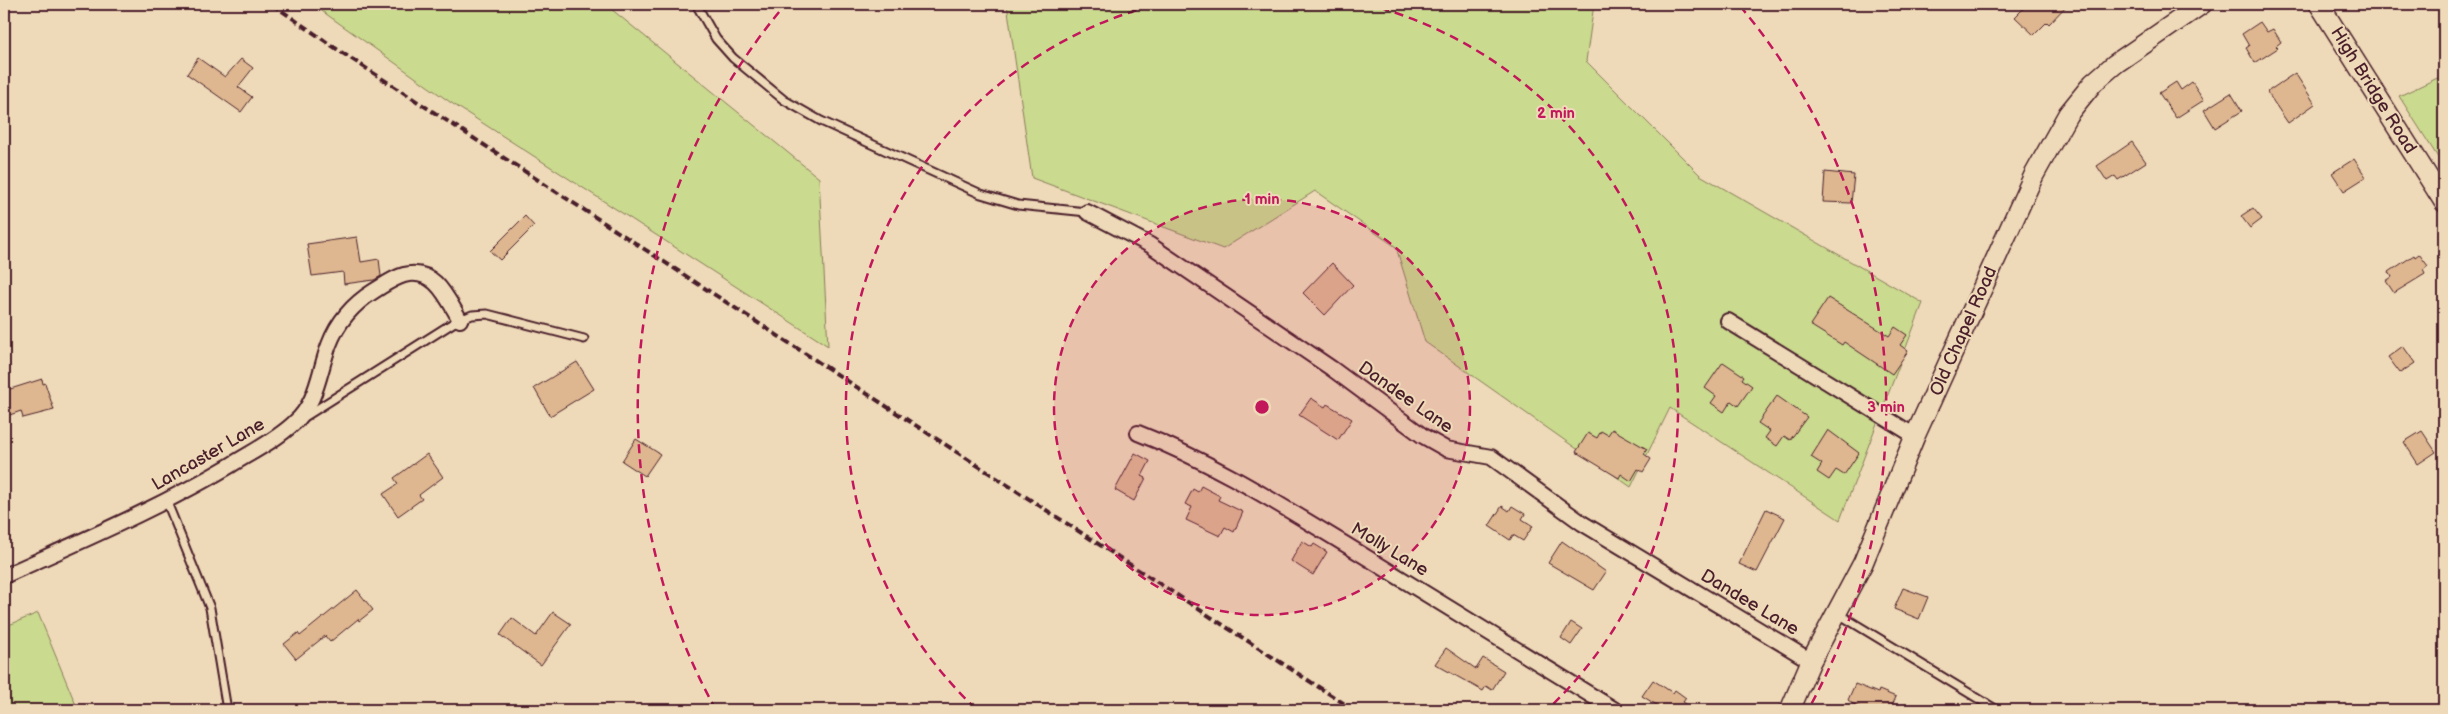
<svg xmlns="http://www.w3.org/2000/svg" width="2448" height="714" font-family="'Balsamiq Sans',sans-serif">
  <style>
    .green { fill: #cada8e; stroke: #8a7c5c }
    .building { fill: #deb790; stroke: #4a1f2b }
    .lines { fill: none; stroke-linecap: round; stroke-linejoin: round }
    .lane-casing { stroke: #4a1f2b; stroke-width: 11 }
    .street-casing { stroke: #4a1f2b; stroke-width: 18 }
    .secondary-casing { stroke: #4a1f2b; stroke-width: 22 }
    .lane { stroke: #eedab8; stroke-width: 7 }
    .street { stroke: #eedab8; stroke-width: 14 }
    .secondary { stroke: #eedab8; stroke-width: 19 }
    .rail { stroke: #4a1f2b; stroke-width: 4; stroke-dasharray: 8 4; stroke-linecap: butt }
    .ring { fill: none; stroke: #c2185b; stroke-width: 2.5; stroke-dasharray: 9 6 }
    .labels { text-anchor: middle; stroke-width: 4; stroke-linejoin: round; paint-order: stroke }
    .street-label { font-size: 18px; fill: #4a1f2b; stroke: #eedab8 }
    .centre { fill: #c2185b; stroke: #eedab8; stroke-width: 2.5 }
    .ring-label { font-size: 15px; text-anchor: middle; font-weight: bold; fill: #c2185b; stroke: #eedab8; stroke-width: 4; stroke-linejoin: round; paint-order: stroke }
  </style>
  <rect width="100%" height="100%" fill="#eedab8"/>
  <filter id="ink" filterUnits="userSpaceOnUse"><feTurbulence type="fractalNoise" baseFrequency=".02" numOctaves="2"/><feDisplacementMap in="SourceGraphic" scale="10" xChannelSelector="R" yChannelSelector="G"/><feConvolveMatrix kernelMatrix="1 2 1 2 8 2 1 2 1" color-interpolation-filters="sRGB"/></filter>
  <g filter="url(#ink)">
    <g class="green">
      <polygon points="312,4 605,4 819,178 828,346 450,102"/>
      <polygon points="1007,4 1594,4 1586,61 1700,175 1923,303 1840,520 1670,408 1631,487 1425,342 1396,247 1315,191 1223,249 1032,178"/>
      <polygon points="2444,75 2444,167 2399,96"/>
      <polygon points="38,613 78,710 4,710 4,627"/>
    </g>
    <g class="building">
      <polygon points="2028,4 2068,4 2049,24 2047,22 2034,35 2015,17"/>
      <polygon points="2260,22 2267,32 2273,29 2281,42 2276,46 2278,48 2255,63 2246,48 2249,46 2242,34"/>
      <polygon points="198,58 225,77 241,59 253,68 238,87 252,97 241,112 187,74"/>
      <polygon points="2295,73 2315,104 2288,123 2267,92"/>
      <polygon points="2176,82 2181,90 2192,82 2204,100 2176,118 2159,93"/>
      <polygon points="2231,93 2242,111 2215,128 2204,110"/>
      <polygon points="2132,142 2146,162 2118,180 2115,176 2107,181 2097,166"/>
      <polygon points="2354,159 2366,177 2344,191 2332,173"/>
      <polygon points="1825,172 1854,175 1851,203 1823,202"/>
      <polygon points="2253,208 2262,219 2250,228 2241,216"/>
      <polygon points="525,216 534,226 500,260 490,251"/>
      <polygon points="357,237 361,262 379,259 381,276 374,280 344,284 343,272 312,276 307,244"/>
      <polygon points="2419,254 2428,266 2423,270 2425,274 2394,293 2386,281 2392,277 2389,272 2414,255 2415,257"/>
      <polygon points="1332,263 1353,285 1325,315 1303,293"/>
      <polygon points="1828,298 1889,336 1895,327 1907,335 1900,345 1908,351 1892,374 1844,342 1842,345 1810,325"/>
      <polygon points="2403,346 2415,363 2400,373 2388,357"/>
      <polygon points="577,362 594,389 550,416 534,388"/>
      <polygon points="1723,362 1744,376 1742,379 1752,386 1738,406 1731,401 1724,412 1711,403 1716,396 1705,388"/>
      <polygon points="42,379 43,384 45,383 54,410 23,418 21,411 4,417 4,391"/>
      <polygon points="1777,396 1807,417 1790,440 1784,436 1777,446 1765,438 1770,431 1758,423"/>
      <polygon points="1311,398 1325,407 1327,404 1352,419 1338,440 1299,415"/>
      <polygon points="1612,429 1647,449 1644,454 1651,459 1643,472 1638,469 1631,481 1621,474 1619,478 1576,452 1588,433 1597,438 1601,431 1608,435"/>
      <polygon points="1828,430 1859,453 1844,475 1836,470 1829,480 1817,472 1822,464 1811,457"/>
      <polygon points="2422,431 2436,452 2418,464 2404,442"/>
      <polygon points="636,439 660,454 645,476 622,461"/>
      <polygon points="1135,453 1150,461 1142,476 1146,478 1134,501 1115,490"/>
      <polygon points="427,454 443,477 419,495 422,499 398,516 383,494 398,484 394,478"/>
      <polygon points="1201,486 1220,496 1218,500 1243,512 1234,532 1225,527 1220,536 1186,520 1192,507 1185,504 1193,489 1198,492"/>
      <polygon points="1502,506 1509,511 1512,506 1525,514 1522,519 1533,526 1523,541 1513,535 1510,540 1489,526"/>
      <polygon points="1766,509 1785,518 1757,572 1739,564"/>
      <polygon points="1302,541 1312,547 1314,544 1327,552 1313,575 1291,561"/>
      <polygon points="1562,541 1606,572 1594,590 1548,563"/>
      <polygon points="1903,588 1928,597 1919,619 1894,609"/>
      <polygon points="357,590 373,610 359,621 358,619 330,642 325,636 296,659 284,644 298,633 300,636"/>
      <polygon points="553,612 571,624 541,665 500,635 512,618 536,636"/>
      <polygon points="1571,622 1582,629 1571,645 1561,638"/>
      <polygon points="1446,648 1476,669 1483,658 1504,671 1492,690 1486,686 1483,691 1435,664"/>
      <polygon points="1653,680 1673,693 1675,690 1686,698 1683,702 1696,710 1665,710 1642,696"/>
      <polygon points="1855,684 1878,693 1879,690 1896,697 1890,710 1866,710 1853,704 1848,700"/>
    </g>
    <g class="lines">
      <g class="lane-casing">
        <g id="lane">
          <polyline points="696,4 716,39 733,58 784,100 821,121 981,194 1018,205 1087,212"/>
          <polyline points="306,416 453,323 472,315 487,314 584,339"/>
          <polyline points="166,500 210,608 227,710"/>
          <polyline points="1837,613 1997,710"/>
        </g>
      </g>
      <g class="street-casing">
        <g id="street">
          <polyline points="1087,212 1150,245 1331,368 1423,436 1446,449 1491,457 1582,523 1811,661"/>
          <polyline points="1728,321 1915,436"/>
          <path d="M1138,433c75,29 142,72 210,113 89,54 178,109 267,164"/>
          <path d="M4,576c77,-35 155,-68 227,-111 21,-13 45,-25 63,-42 23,-19 25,-52 35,-78 9,-24 24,-41 45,-54 10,-6 19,-13 30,-16 31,-8 43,23 56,45"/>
        </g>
      </g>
      <g class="secondary-casing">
        <g id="secondary">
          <polyline points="2319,4 2444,202"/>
          <polyline points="1790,710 1811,661 1863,563 1915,436 2034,175 2068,114 2093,83 2115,64 2202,4"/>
        </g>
      </g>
      <use href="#lane" class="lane"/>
      <use href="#street" class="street"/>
      <use href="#secondary" class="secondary"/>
      <polyline class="rail" points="272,4 341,52 1354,710"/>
    </g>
  </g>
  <circle cx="1262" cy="407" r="208" fill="#c2185b" fill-opacity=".12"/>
  <g class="ring">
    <circle cx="1262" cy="407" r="208"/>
    <path d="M976 709A416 416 0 0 1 1158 4M1366 4A416 416 0 0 1 1548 709"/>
    <path d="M716 710A624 624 0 0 1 784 6M1740 6A624 624 0 0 1 1808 710"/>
  </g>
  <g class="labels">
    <g class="street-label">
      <text transform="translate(2374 90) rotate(58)" y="6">High Bridge Road</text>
      <text transform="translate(1963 331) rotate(-66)" y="6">Old Chapel Road</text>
      <text transform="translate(1406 397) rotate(35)" y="6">Dandee Lane</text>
      <text transform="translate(208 454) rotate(-30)" y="6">Lancaster Lane</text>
      <text transform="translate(1390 549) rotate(31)" y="6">Molly Lane</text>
      <text transform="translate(1750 602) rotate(31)" y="6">Dandee Lane</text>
    </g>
  </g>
  <circle cx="1262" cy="407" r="8" class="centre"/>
  <g class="ring-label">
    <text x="1556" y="118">2 min</text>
    <text x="1262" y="204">1 min</text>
    <text x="1886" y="412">3 min</text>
  </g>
  <rect width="2448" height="714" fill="none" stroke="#eedab8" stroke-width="20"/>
  <rect x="10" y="10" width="2428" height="694" fill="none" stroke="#4a1f2b" stroke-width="2" filter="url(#ink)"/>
</svg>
